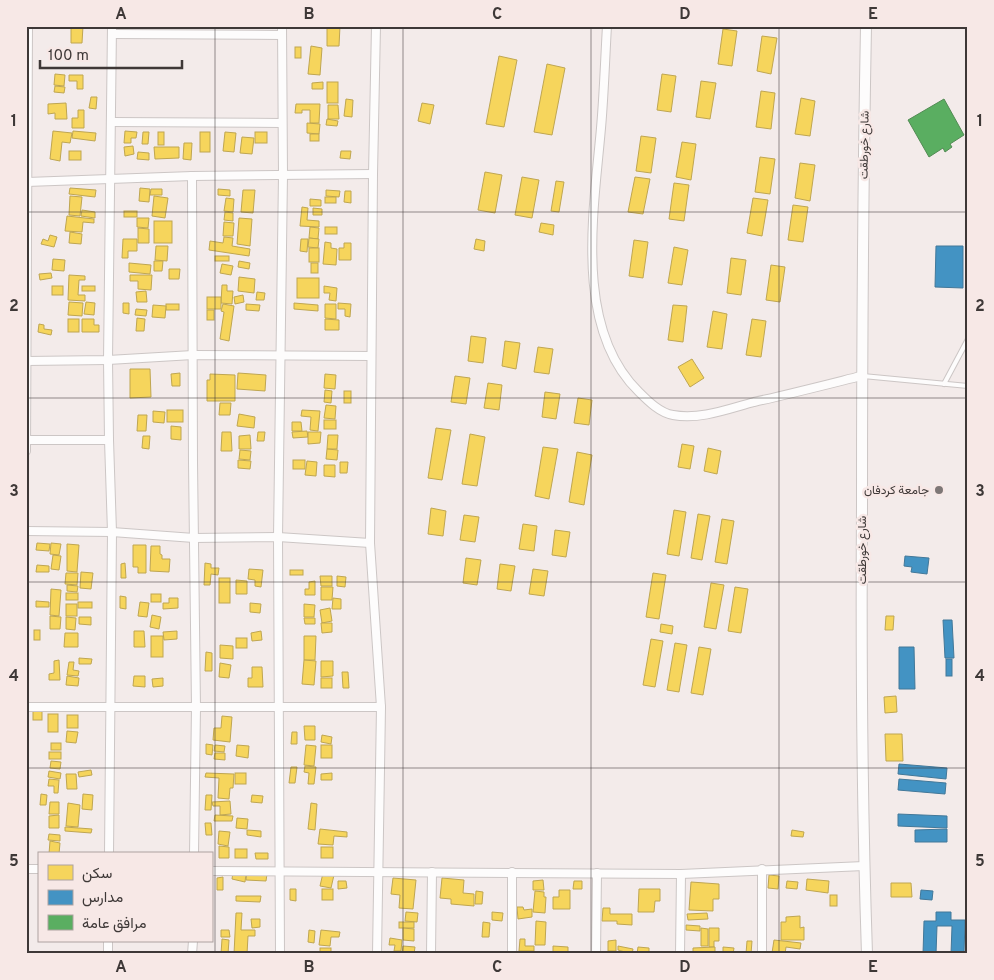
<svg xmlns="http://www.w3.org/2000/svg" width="994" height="980" font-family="Overpass,Vazirmatn,sans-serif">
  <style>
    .homes { fill: #f6d55c; stroke: #bfa651 }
    .schools { fill: #4393c3; stroke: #427899 }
    .public { fill: #5aae61; stroke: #528b54 }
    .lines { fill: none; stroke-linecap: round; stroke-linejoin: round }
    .service-casing { stroke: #ccc6c5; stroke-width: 6 }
    .minor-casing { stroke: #ccc6c5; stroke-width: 10 }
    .tertiary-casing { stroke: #ccc6c5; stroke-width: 12 }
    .service { stroke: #fdfcfc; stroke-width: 4 }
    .minor { stroke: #fdfcfc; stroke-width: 8 }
    .tertiary { stroke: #fdfcfc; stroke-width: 10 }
    .grid { fill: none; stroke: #3e3837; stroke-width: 1; stroke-opacity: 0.55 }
    .poi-dot { fill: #7d7776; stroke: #f7e8e6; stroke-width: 2 }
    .labels { text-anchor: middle; stroke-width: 5; stroke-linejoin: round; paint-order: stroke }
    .street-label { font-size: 12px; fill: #3e3837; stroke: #f7e8e6 }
    .poi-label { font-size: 12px; fill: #3e3837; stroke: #f7e8e6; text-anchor: end }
    .neatline { fill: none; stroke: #3e3837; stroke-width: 2 }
    .grid-label { font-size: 16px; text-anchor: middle; font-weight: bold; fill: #3e3837 }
  </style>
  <rect width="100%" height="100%" fill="#f3ebea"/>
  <g class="homes">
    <polygon points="71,26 83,26 82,43 71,43"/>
    <polygon points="327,26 340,26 339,46 327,46"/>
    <polygon points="723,29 737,31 732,66 718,64"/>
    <polygon points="762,36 777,38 771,74 757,71"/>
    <polygon points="311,46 322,48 320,75 308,74"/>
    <rect x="295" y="47" width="6" height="11"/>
    <polygon points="499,56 517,60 504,127 486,124"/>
    <polygon points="547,64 565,68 552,135 534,132"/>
    <polygon points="55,74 65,75 64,86 54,85"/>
    <polygon points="662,74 676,76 671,112 657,110"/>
    <polygon points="69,75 83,75 83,89 77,89 77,81 69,81"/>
    <polygon points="701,81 716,83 710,119 696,117"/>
    <polygon points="323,82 323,89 312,89 312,83"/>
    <rect x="327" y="82" width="11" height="21"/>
    <polygon points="55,86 65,87 64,93 54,92"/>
    <polygon points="761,91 775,93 771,129 756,127"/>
    <polygon points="91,97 97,97 96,109 89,108"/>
    <polygon points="801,98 815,101 810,136 795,134"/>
    <polygon points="346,99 353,100 352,117 344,116"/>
    <polygon points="66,103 67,119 55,119 55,113 48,114 48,104"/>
    <polygon points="422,103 434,105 430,124 418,121"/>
    <polygon points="296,104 320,104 319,123 310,123 310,110 302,110 302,113 295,113"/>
    <polygon points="328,105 338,105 339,119 328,119"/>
    <polygon points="78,110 84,110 84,128 72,128 72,118 78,118"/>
    <polygon points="327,119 338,121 337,126 326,125"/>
    <polygon points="307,123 320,124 319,134 307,133"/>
    <polygon points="53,131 72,133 70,143 62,142 60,161 50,159"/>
    <polygon points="73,131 96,133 95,141 72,138"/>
    <polygon points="125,131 137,132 136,138 131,138 131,143 124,143"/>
    <polygon points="143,132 149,132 148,144 142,144"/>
    <rect x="158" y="132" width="6" height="13"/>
    <rect x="200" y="132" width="10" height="20"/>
    <polygon points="225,132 236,133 234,152 223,151"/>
    <rect x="255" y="132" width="12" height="11"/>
    <rect x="310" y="134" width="9" height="7"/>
    <polygon points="641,136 656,138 651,173 636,171"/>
    <polygon points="242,137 254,138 252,154 240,153"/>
    <polygon points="682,142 696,144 691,180 676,177"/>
    <polygon points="184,143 192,143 191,160 183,159"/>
    <polygon points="133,146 134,154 125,156 124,147"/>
    <polygon points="154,147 179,147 179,158 155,159"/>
    <rect x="69" y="151" width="12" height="9"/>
    <polygon points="341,151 351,151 350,159 340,158"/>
    <polygon points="138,152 149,153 149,160 137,159"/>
    <polygon points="760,157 775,159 770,194 755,192"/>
    <polygon points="800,163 815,165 810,201 795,198"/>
    <polygon points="485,172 502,175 495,213 478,210"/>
    <polygon points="522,177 539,180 532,218 515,215"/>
    <polygon points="635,177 650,179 643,214 628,212"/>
    <polygon points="556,181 564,182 559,212 551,211"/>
    <polygon points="674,183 689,185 684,221 669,219"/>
    <polygon points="70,188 96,190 95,197 69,194"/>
    <polygon points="140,188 150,189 149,202 139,201"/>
    <polygon points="151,189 162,189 162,195 150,195"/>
    <polygon points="218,189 230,190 230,196 218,195"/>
    <polygon points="243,190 255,190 253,213 241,212"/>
    <polygon points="326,190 340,191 339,197 326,196"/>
    <polygon points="345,191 351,191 351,203 344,202"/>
    <polygon points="70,196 82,197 80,216 69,215"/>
    <polygon points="154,196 168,198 165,218 152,216"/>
    <rect x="325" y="197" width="11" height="6"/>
    <polygon points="226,198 234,199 233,212 224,211"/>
    <polygon points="753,198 768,200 762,236 747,233"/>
    <polygon points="310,199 321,200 321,206 310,206"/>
    <polygon points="793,205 808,207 803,242 788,240"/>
    <polygon points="302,207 308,208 307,220 319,221 319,227 300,226"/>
    <polygon points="313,208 322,209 322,215 313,215"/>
    <polygon points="82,210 95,212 95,218 81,216"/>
    <rect x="124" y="211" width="13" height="6"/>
    <polygon points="225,212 233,213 233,221 224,220"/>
    <polygon points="67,216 94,219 94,223 83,222 82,232 65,231"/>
    <polygon points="137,218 149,218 148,228 137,227"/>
    <polygon points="239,218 252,219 250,246 237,244"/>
    <rect x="154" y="221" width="18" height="22"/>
    <polygon points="224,222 234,223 233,236 223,236"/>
    <polygon points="541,223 554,225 553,235 539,232"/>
    <polygon points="310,227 319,228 318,239 309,238"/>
    <rect x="325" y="227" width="12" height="7"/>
    <polygon points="138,228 149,229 149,243 138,243"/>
    <polygon points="70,232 82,234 81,244 69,243"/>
    <polygon points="50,235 57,237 54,247 41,244 43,239 48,241"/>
    <polygon points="224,237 233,238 232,246 250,249 249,256 209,250 210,241 223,243"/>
    <polygon points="309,238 319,239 318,248 308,247"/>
    <polygon points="123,239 137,239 137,251 128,251 128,258 122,258"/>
    <polygon points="301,239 308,239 307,252 300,251"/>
    <polygon points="476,239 485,241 484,251 474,249"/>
    <polygon points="634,240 648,242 643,278 629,276"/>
    <polygon points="325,242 331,243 331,248 337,249 336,265 323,264"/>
    <polygon points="344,243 351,243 351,260 339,260 339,248 344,248"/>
    <polygon points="156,246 168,246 167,261 155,260"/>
    <polygon points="674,247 688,250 682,285 668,283"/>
    <rect x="309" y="248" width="10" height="14"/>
    <rect x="215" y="256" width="14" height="5"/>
    <polygon points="731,258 746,260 741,295 727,293"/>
    <polygon points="53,259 65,260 64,271 52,270"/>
    <polygon points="154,261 163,261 162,271 154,271"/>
    <polygon points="239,261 250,263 249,269 238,267"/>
    <polygon points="129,263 151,265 150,274 129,272"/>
    <rect x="311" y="263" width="7" height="10"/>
    <polygon points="222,264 233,266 231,275 220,273"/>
    <polygon points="771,265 785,267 780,302 766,300"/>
    <polygon points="169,269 180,269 179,279 169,279"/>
    <polygon points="51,273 52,278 40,280 39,274"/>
    <polygon points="69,275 85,276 85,280 79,280 78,295 85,295 85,301 68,300"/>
    <polygon points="130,275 152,275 151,290 138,289 138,281 130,281"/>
    <polygon points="239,277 255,279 254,293 238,291"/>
    <rect x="297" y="278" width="22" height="20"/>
    <polygon points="222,285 227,285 227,291 233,291 232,304 221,303"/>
    <rect x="52" y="286" width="11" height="9"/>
    <rect x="82" y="286" width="13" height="5"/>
    <polygon points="324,286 337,288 336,301 329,300 330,293 324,293"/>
    <polygon points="146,291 147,302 137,302 136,292"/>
    <polygon points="257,292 265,293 264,300 256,300"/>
    <polygon points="243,295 244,302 235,304 234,297"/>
    <rect x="207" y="297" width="14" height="12"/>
    <polygon points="69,302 83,303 82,316 68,315"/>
    <polygon points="86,302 95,303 94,315 84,314"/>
    <polygon points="123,303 129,303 129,314 123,313"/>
    <polygon points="294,303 318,305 318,311 294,309"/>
    <polygon points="338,303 351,304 350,317 345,316 345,309 338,309"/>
    <rect x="166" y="304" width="13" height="6"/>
    <polygon points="223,304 234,306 229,341 220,339 224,312 221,311"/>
    <polygon points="246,304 260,305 259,311 246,310"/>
    <polygon points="325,304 336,304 336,319 325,318"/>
    <polygon points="153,305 166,306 165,318 152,317"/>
    <polygon points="673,305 687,306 683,342 668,340"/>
    <polygon points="136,309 147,310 146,316 135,315"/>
    <rect x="207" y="310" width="7" height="10"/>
    <polygon points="713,311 727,314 722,349 707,347"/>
    <polygon points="137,318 145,319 144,331 136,331"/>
    <rect x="68" y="319" width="11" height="13"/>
    <polygon points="82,319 94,319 94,325 99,325 99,332 82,332"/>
    <polygon points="325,319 339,320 339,330 325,330"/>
    <polygon points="752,319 766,321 761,357 746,355"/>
    <polygon points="39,324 44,325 44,329 52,330 51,335 38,332"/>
    <polygon points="471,336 486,338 483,363 468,361"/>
    <polygon points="505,341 520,343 516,369 502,366"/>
    <polygon points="538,347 553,349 549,374 534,372"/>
    <polygon points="692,359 704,378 690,387 678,367"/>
    <polygon points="130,369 150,369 151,397 130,398"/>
    <polygon points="180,373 180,386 172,386 171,374"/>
    <polygon points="238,373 266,375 265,391 237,389"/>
    <polygon points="210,374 235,375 235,401 207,401 207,380 210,380"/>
    <polygon points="325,374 336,375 335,389 324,388"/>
    <polygon points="455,376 470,378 466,404 451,402"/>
    <polygon points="488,383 502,385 499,410 484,408"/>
    <polygon points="325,390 332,391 331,403 324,402"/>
    <rect x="344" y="391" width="7" height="12"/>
    <polygon points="545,392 560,394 556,419 542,417"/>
    <polygon points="578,398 592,400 589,425 574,423"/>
    <polygon points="220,403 231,403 230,415 219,415"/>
    <polygon points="326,405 336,406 335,419 324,418"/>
    <rect x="167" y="410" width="16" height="12"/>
    <polygon points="302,410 320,411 318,431 310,430 311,417 301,416"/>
    <polygon points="153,411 165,412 164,423 153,422"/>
    <polygon points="239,414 255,417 254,428 237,426"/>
    <polygon points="138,415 147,415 146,431 137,431"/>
    <rect x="324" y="420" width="12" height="9"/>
    <polygon points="292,422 301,422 302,431 292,431"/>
    <polygon points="171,426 181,427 181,440 171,439"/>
    <polygon points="436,428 451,430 442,480 428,478"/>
    <polygon points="307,431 308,437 293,438 292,432"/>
    <polygon points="222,432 231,432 232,451 221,451"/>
    <polygon points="258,432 265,432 264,441 257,441"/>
    <polygon points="308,432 321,432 320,443 308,444"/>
    <polygon points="470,434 485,437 477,486 462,484"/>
    <polygon points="250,435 251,449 239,449 239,436"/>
    <polygon points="328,435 338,435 337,449 327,449"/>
    <polygon points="143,436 150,436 149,449 142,448"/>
    <polygon points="682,444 694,446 690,469 678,467"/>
    <polygon points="543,447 558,449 549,499 535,496"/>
    <polygon points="708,448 721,451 717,474 704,471"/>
    <polygon points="327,449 338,450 337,460 326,459"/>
    <polygon points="240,450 251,451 250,460 239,459"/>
    <polygon points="577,452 592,455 584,505 569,502"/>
    <polygon points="238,460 251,461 250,469 238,468"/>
    <rect x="293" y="460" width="12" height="9"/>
    <polygon points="307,461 317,462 316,476 305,475"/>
    <polygon points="340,462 348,462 347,473 340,473"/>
    <polygon points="324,465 335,465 335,477 324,476"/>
    <polygon points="431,508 446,511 443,536 428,534"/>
    <polygon points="674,510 686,512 679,556 667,554"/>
    <polygon points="698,514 710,516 702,560 691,558"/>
    <polygon points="464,515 479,517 475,542 460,540"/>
    <polygon points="722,519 734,521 727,564 715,562"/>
    <polygon points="523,524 537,526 534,551 519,549"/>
    <polygon points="555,530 570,532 566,557 552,555"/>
    <polygon points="37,543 50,544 49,551 36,550"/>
    <polygon points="51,543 61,544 59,555 50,554"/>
    <polygon points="67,544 79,545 77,572 67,571"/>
    <polygon points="133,545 146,545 146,573 138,573 138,567 133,567"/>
    <polygon points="151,546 160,546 160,554 162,555 162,559 170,559 169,572 150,571"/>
    <polygon points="53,555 61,556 59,570 51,569"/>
    <polygon points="466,558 481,560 477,585 463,583"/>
    <polygon points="125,563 126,578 121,578 121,564"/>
    <polygon points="205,563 211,564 211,568 219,568 218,575 211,574 210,585 204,585"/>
    <polygon points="500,564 515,566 511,591 497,589"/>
    <polygon points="37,565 49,566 49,572 36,572"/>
    <polygon points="249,569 263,570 261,587 255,586 255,580 248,579"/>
    <polygon points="533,569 548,571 544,596 529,594"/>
    <rect x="290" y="570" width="13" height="5"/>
    <polygon points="81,572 93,573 91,589 80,588"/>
    <polygon points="66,573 78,573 77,585 65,584"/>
    <polygon points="653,573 666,575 659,619 646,617"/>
    <polygon points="320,576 332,576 332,586 321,586"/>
    <polygon points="337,576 346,577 345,587 337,586"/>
    <rect x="219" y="578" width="11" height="25"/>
    <polygon points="236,580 247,581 247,594 236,594"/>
    <polygon points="315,581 315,595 305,595 305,589 309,589 309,582"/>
    <polygon points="711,583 724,585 716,629 704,627"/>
    <polygon points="67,585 78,586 77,592 67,591"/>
    <polygon points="321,587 333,587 332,600 321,600"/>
    <polygon points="735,587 748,589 741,633 728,631"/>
    <polygon points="51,589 61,590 59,616 50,615"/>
    <rect x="66" y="593" width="12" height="7"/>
    <rect x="151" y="594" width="10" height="8"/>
    <polygon points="120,596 126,597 126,609 120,608"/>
    <polygon points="169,598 178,598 178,608 163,609 163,603 169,603"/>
    <polygon points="333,598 341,599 341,609 332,609"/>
    <polygon points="36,601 49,602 49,607 36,607"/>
    <rect x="78" y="602" width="14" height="6"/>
    <polygon points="140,602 149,603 147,617 138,616"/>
    <polygon points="250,603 261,604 260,613 250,612"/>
    <rect x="66" y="604" width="11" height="12"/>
    <polygon points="304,604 315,605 314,617 304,617"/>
    <polygon points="330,608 332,621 322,623 320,610"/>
    <polygon points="152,615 161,617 159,629 150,627"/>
    <polygon points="50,616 61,617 60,629 50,629"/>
    <polygon points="886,616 894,616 893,630 885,630"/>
    <polygon points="66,617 76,618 75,630 66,629"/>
    <polygon points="79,617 91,617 91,625 79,624"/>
    <polygon points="304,618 315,618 315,624 305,624"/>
    <polygon points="321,623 332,623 332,632 322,633"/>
    <polygon points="661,624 673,626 672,634 660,632"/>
    <rect x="34" y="630" width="6" height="10"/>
    <polygon points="134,631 144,631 145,647 134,647"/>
    <polygon points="177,631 177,639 164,640 163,632"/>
    <polygon points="261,631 262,640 252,641 251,633"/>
    <polygon points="65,633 78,633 78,647 64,647"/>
    <rect x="151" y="636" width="12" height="21"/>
    <polygon points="304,636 316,636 315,660 304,660"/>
    <rect x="236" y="638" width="11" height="10"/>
    <polygon points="651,639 663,641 655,687 643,685"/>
    <polygon points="675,643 687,645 679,692 667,690"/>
    <polygon points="220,645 233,646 233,659 220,658"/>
    <polygon points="699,647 711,649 703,695 691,693"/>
    <polygon points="206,652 212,653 212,671 205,671"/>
    <polygon points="79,658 92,659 91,664 79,664"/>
    <polygon points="59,660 60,680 49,680 49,674 54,673 54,661"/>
    <polygon points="304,660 316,661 314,685 302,684"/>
    <polygon points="321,661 333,661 333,676 321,677"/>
    <polygon points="69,662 74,662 73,670 79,671 78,676 67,675"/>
    <polygon points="220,663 231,665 229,678 219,677"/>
    <polygon points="252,667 262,667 263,687 248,687 248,678 252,678"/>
    <polygon points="342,672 348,672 349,688 343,688"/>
    <polygon points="67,676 79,678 78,686 66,685"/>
    <polygon points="134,676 145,676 145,687 133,686"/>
    <polygon points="163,678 163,686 153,687 152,679"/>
    <rect x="321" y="678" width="11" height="10"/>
    <polygon points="896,696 897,712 885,713 884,697"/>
    <rect x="33" y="710" width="9" height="10"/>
    <rect x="48" y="714" width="10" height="18"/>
    <rect x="67" y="715" width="11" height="13"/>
    <polygon points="222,716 232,717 230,742 213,740 214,728 221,728"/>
    <polygon points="304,726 315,726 315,740 305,740"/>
    <polygon points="67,731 78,732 76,743 66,742"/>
    <polygon points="292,732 297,732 297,744 291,744"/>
    <polygon points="885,734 902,734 903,761 886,761"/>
    <polygon points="322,735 332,737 331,744 321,742"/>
    <rect x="51" y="743" width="10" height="7"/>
    <polygon points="206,744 213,745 212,755 206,754"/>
    <polygon points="215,745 225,746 224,752 214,751"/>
    <polygon points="237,745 249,746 248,758 236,756"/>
    <polygon points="306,745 316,746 314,766 304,765"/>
    <rect x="321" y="745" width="11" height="13"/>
    <rect x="49" y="752" width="12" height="7"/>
    <polygon points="215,753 225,753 225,760 214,759"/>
    <polygon points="51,761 61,762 60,769 50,768"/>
    <polygon points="305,766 316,767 314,784 308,784 309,773 304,772"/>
    <polygon points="291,767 297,767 295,783 289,783"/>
    <polygon points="91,770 92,775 79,777 78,772"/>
    <polygon points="49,771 61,773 60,779 48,777"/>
    <polygon points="206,773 234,774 233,788 230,788 229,799 218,798 219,778 205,777"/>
    <rect x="235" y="773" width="11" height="11"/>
    <polygon points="332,773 332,780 321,780 321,774"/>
    <polygon points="66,774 76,774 77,789 67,789"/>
    <polygon points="49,779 59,780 58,793 54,793 54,786 48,786"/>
    <polygon points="41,794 47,795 46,805 40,805"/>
    <polygon points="83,794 93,795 92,810 82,809"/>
    <polygon points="206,795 212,795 211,810 205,810"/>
    <polygon points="252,795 263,796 262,803 251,802"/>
    <polygon points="230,801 231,814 220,815 220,806 213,806 212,802"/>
    <polygon points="50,802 59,802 59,814 49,814"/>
    <polygon points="68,803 80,805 78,827 66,826"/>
    <polygon points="311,803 317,804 315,830 308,829"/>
    <polygon points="59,815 59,828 49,828 49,816"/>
    <polygon points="215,815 233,816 232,821 214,821"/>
    <polygon points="237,818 248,819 247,829 236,828"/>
    <polygon points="205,823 211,823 212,835 206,835"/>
    <polygon points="65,827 92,829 91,833 65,831"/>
    <polygon points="320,829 347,832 347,837 334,836 333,845 318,844"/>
    <polygon points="247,830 261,831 261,837 247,835"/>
    <polygon points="792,830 804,832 803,837 791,836"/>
    <polygon points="219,831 230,832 228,846 218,844"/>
    <polygon points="49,834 60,835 60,841 48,840"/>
    <polygon points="50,841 60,843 59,854 49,854"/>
    <polygon points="219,846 229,847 229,858 219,858"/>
    <rect x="321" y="847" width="12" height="11"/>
    <rect x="235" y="849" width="12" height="9"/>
    <polygon points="255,853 268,853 268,859 256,859"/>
    <polygon points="233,872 246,874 245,882 232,879"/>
    <polygon points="247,872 267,874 266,881 246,880"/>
    <polygon points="323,873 334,875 331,888 320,886"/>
    <polygon points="769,875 779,876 778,889 768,888"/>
    <polygon points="223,877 223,890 217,890 217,878"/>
    <polygon points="393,878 416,880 413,909 399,908 400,895 391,894"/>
    <polygon points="442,878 464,880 463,893 474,894 474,906 451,904 451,899 440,898"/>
    <polygon points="807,879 829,881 828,893 806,890"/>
    <polygon points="543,880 544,890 533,890 533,881"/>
    <polygon points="338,881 346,881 347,888 338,889"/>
    <polygon points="574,881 582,881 582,889 573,889"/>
    <polygon points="787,881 798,882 797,889 786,888"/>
    <polygon points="691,882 719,884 719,899 713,899 713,911 689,910"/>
    <polygon points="891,883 911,883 912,897 891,897"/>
    <polygon points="290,889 296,889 296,901 290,900"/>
    <rect x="322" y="889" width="11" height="11"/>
    <polygon points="639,889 660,889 660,901 655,901 654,912 638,912"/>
    <polygon points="559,890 570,890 570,909 553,909 553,897 559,897"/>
    <polygon points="476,891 483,892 482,904 475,904"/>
    <polygon points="535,891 544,892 544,897 546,897 545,913 533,912"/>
    <rect x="830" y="895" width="7" height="11"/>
    <polygon points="236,896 261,896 260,902 236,901"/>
    <polygon points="517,907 523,907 524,910 532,909 532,917 518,919"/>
    <polygon points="603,908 610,908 610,914 632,914 632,925 617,924 617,921 602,921"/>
    <polygon points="406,912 418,913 417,922 405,921"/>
    <polygon points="492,912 503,913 502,921 492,920"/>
    <polygon points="236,913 242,913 241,930 255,930 255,936 248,936 247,954 234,954"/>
    <polygon points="707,913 708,919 688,920 687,914"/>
    <polygon points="800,916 800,928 804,927 804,940 781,940 781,922 786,922 786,917"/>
    <polygon points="251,919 260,919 260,927 252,928"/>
    <polygon points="536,921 546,922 545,945 535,945"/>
    <rect x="399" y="922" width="15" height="6"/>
    <polygon points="483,922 490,923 489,937 482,937"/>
    <polygon points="686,925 700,926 700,931 686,930"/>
    <polygon points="403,928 414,929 414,941 403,940"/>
    <polygon points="701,928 708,929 708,946 701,946"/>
    <polygon points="709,928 719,928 719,941 714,941 714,947 709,947"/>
    <polygon points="221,930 229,930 230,937 221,937"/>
    <polygon points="309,930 315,931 314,943 308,942"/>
    <polygon points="321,930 340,932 339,937 331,937 330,946 319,945"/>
    <polygon points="390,938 402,940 401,951 394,951 395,945 389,945"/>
    <polygon points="222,939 229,940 228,954 221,954"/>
    <polygon points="520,939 525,939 525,946 534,946 534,951 519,951"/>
    <polygon points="616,940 616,951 608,951 608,941"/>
    <polygon points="774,940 801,943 800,949 786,947 785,954 772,953"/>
    <polygon points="747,941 752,941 751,954 746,954"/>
    <polygon points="403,946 415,947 414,954 402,954"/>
    <polygon points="553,946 568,947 568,954 553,954"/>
    <polygon points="618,946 633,949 632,954 625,954 625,952 618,950"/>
    <polygon points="638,947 649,948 649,954 637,954"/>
    <polygon points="715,947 715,954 693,954 693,948"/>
    <polygon points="723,947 734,948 733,954 723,954"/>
    <rect x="320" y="948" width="11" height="6"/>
  </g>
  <g class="schools">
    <polygon points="936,246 963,246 963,288 935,287"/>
    <polygon points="905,556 929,558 927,574 911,572 912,567 904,566"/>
    <polygon points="943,620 952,620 954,658 945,658"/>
    <polygon points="899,647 914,647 915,689 899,689"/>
    <rect x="946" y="659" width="6" height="17"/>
    <polygon points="899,764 947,768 946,779 898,774"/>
    <polygon points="899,779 946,783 945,794 898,790"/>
    <polygon points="898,814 947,816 947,828 898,826"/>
    <polygon points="947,829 947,842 915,842 915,830"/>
    <polygon points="921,890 933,891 932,900 920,899"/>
    <polygon points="936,912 951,912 951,920 965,920 964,954 951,954 952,926 937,926 936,954 923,954 924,921 936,921"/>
  </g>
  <polygon class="public" points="944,99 964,135 950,144 952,147 945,152 943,148 929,157 908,120"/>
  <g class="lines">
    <g class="service-casing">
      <g id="service">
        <polyline points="863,376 968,386"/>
        <polyline points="944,384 968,339"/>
      </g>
    </g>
    <g class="minor-casing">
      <g id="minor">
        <polyline points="376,26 373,174 370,543 381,707 377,954"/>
        <path d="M607,26c-2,34 -3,68 -6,102 -7,82 -28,200 38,264 9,9 21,21 34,23 27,5 55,-6 81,-13 36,-8 71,-17 107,-26"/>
        <polyline points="112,34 282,35"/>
        <polyline points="111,122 282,123"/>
        <polyline points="192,176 193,462 196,707 194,854"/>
        <polyline points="27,182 192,176 373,174"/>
        <polyline points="26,361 108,360 193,355 371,356"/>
        <polyline points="26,440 109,440"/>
        <polyline points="26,451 28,26"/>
        <polyline points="26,531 112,532 194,538 278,537 370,543"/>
        <polyline points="26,707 381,707"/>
        <polyline points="109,854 112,532 109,440 108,360 112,26"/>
        <polyline points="26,869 39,869"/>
        <polyline points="211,871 681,874 864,866"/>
        <polyline points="108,954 108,941"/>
        <polyline points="192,954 193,941"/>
        <polyline points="280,954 278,537 283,175 282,26"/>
        <polyline points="431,954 432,872"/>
        <polyline points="512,954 512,872"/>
        <polyline points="596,954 597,873"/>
        <polyline points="680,954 681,874"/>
        <polyline points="762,954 762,869"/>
      </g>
    </g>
    <g class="tertiary-casing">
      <path id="tertiary" d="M866,26c-3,160 -4,320 -4,480 -1,149 0,299 5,448"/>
    </g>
    <use href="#service" class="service"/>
    <use href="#minor" class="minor"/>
    <use href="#tertiary" class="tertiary"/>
  </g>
  <path class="grid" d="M215,26v928M403,26v928M591,26v928M779,26v928M26,212h942M26,398h942M26,582h942M26,768h942"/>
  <circle class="poi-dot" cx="939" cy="490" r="5"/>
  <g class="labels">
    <g class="street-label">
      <text transform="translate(864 145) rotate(-89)" y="4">شارع خورطقت</text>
      <text transform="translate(862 550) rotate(-90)" y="4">شارع خورطقت</text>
    </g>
    <g class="poi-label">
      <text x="929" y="494">جامعة كردفان</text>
    </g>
  </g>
  <rect width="994" height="980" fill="none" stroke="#f7e8e6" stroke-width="55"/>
  <rect x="38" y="852" width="175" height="90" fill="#f7e8e6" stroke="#ada2a0"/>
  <rect x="48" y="865" width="25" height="15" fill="#f6d55c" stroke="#ada2a0"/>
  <text x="82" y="878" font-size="15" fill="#3e3837">سكن</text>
  <rect x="48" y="890" width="25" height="15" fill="#4393c3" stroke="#ada2a0"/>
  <text x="82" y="902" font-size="15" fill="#3e3837">مدارس</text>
  <rect x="48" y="915" width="25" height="15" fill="#5aae61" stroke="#ada2a0"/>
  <text x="82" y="928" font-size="15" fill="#3e3837">مرافق عامة</text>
  <path d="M40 60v8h142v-8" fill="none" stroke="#3e3837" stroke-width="2.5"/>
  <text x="48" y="60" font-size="15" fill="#3e3837" stroke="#f7e8e6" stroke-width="4" paint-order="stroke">100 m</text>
  <rect x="28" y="28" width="938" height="924" class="neatline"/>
  <g class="grid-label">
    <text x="121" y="19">A</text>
    <text x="309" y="19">B</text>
    <text x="497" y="19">C</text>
    <text x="685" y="19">D</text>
    <text x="873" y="19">E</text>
    <text x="14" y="126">1</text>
    <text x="980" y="126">1</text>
    <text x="14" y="311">2</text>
    <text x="980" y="311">2</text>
    <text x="14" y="496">3</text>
    <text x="980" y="496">3</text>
    <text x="14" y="681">4</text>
    <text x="980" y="681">4</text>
    <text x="14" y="866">5</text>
    <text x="980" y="866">5</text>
    <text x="121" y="972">A</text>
    <text x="309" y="972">B</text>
    <text x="497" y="972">C</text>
    <text x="685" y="972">D</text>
    <text x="873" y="972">E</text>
  </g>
</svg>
